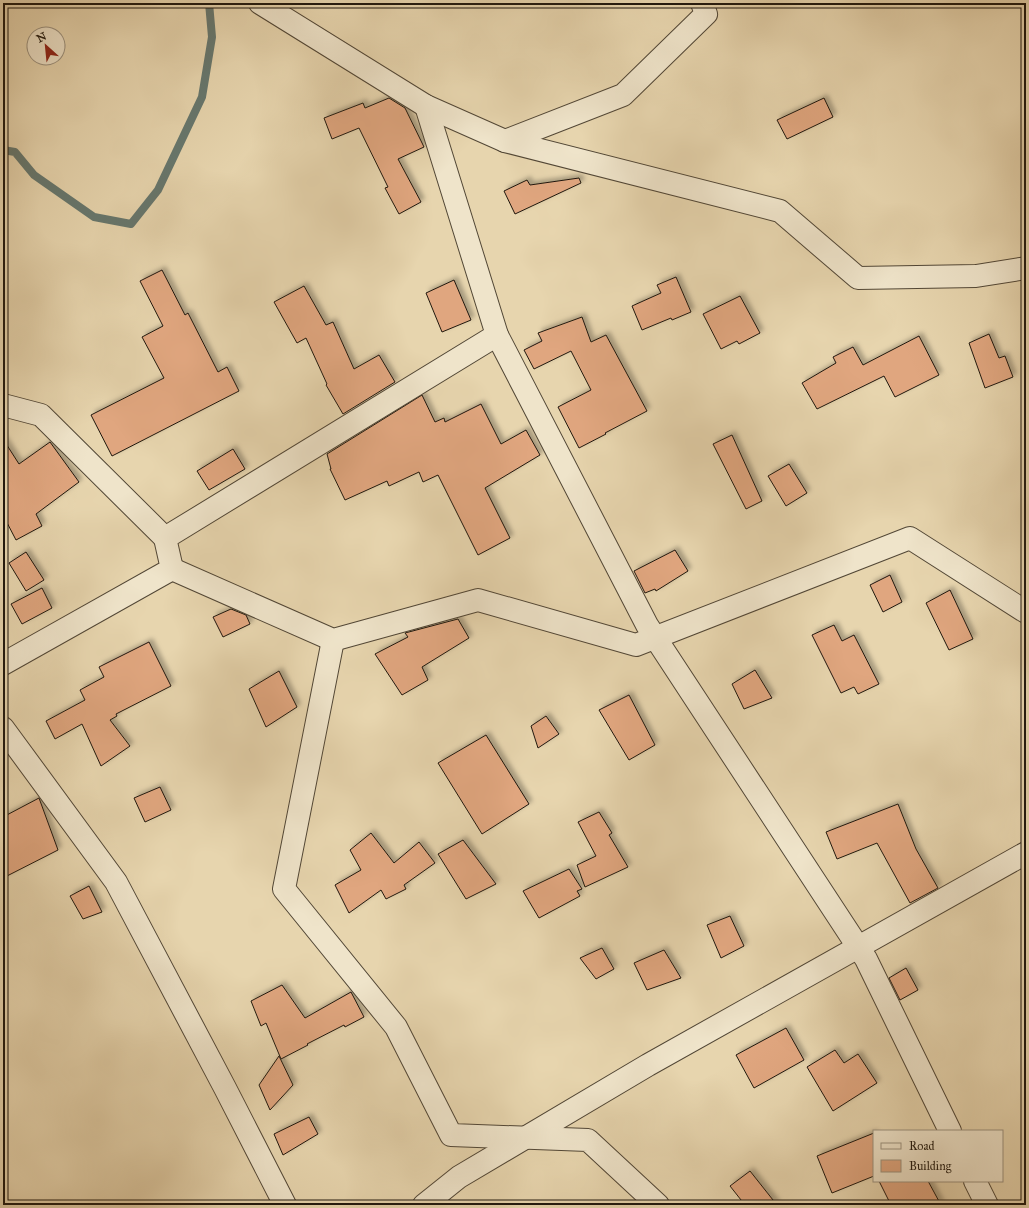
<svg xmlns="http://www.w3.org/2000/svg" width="1029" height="1208" font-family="'IM FELL Great Primer',serif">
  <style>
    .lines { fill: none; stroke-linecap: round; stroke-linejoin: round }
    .stream { stroke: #67786f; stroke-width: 8 }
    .building { fill: #e0a67f; stroke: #20180e; filter: url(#shadow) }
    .street-casing { stroke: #524736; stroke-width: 24 }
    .street { stroke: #efe4ca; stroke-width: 22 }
  </style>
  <defs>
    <filter id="shadow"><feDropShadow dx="3.5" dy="-3.5" stdDeviation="2" flood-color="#0004"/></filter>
  </defs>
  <rect width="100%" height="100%" fill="#e7d5ae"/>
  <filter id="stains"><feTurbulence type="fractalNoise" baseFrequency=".005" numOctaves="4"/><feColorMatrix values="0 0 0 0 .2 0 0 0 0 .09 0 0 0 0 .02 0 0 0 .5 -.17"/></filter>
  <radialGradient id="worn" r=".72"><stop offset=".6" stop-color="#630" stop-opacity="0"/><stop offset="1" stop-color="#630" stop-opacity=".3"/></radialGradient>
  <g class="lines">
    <polyline class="stream" points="3,150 15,152 34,175 94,217 131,224 158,190 202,97 212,37 209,3"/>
  </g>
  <g class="building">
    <polygon points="389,98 405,108 424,147 398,159 421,202 399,214 385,188 388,187 359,128 332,139 324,118 363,103 365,108"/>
    <polygon points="824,98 833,117 787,139 777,120"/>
    <polygon points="579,178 581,183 515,214 504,191 527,180 530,185"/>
    <polygon points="162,270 185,315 188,313 218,372 227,367 239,391 112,456 91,415 164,378 142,337 163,326 140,281"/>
    <polygon points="676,277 691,312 672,320 671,318 642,330 632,306 661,293 657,285"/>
    <polygon points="454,280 471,320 442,332 426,293"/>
    <polygon points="304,286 326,325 333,322 354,369 379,355 395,382 343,414 326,385 327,384 306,338 297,343 274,302"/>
    <polygon points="740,296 760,333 739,344 737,341 721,349 703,314"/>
    <polygon points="582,317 591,342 606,335 647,411 605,433 606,434 579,448 558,407 591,390 571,351 534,369 524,350 542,341 538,333"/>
    <polygon points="989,334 999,358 1005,356 1013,377 985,388 969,343"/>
    <polygon points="919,336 939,375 895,397 884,376 817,409 802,383 836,363 833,357 853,347 863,365"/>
    <polygon points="422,395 435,422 444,418 445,422 481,404 501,444 526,430 540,455 485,488 510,538 478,555 438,475 423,482 419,472 389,486 387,481 345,500 330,469 331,469 327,454"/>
    <polygon points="732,435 762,501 746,509 713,444"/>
    <polygon points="3,439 19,464 50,442 79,482 36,514 42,526 16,540 3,515"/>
    <polygon points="233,449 245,469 209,490 197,471"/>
    <polygon points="789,464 807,493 786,506 768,476"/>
    <polygon points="675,550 688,571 656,591 655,589 645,593 634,571"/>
    <polygon points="26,552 44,580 26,591 9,563"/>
    <polygon points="890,575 902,602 883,612 870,585"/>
    <polygon points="42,588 52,608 22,624 11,604"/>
    <polygon points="950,590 973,639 949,650 926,603"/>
    <polygon points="231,609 246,615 250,624 223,637 213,617"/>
    <polygon points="458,619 469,638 422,667 428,680 402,695 375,654 408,637 405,633"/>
    <polygon points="834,625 842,641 854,635 879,684 858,694 854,687 841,693 812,635"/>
    <polygon points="149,642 171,686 116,714 117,716 110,720 130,746 101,766 82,724 55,739 46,721 85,700 80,690 104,677 99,667"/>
    <polygon points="755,670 772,698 744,709 732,684"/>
    <polygon points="279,671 297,707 266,727 249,689"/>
    <polygon points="629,695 655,745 629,760 599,710"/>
    <polygon points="546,716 559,734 538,748 531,726"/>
    <polygon points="486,735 529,804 482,834 438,763"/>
    <polygon points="160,787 171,810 145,822 134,798"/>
    <polygon points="39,798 58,850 3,878 3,817"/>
    <polygon points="898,804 916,849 938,888 910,903 877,843 837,859 826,832"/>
    <polygon points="599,812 612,833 609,835 628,867 585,887 577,865 596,856 578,822"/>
    <polygon points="371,833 394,863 419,842 435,863 404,885 406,889 386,899 381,890 349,913 335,885 361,870 350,850"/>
    <polygon points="463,840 496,884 466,899 438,854"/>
    <polygon points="569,869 582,889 577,891 580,896 539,918 523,891"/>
    <polygon points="89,886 102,912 83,919 70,896"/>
    <polygon points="730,916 744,946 721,958 707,925"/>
    <polygon points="602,948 614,969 596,979 580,958"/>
    <polygon points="664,950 681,978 647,990 634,963"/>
    <polygon points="906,968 918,990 900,1000 889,978"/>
    <polygon points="282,985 305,1018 351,992 364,1017 345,1027 344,1025 307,1044 308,1045 281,1059 266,1023 261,1026 251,1001"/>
    <polygon points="786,1028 804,1060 754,1088 736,1055"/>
    <polygon points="835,1050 844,1063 858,1054 877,1083 833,1111 807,1067"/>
    <polygon points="279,1056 293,1085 270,1110 259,1085"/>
    <polygon points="309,1117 318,1134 283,1155 274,1134"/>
    <polygon points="874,1133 874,1176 832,1193 817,1156"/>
    <polygon points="750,1171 777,1205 745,1205 730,1186"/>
    <polygon points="879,1181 928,1181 941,1205 891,1205"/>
  </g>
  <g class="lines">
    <g class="street-casing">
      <g id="street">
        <polyline points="260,3 426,106 505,141 623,95 706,14 702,3"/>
        <polyline points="505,141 780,211 858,278 976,276 1026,268"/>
        <polyline points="497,335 647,625 866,959 950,1131"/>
        <polyline points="3,405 41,415 165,538"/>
        <polyline points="172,569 333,640 478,600 636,645 910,538 1026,612"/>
        <polyline points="333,640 284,889 396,1027 451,1135 588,1140 658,1205"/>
        <polyline points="3,664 172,569 165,538 497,335 426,106"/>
        <polyline points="3,728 116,882 225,1088 285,1205"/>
        <polyline points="975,1181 987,1205"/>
        <polyline points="424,1205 459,1177 648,1065 1026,853"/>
      </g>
    </g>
    <use href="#street" class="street"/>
  </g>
  <rect width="1029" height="1208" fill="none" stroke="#e7d5ae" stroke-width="16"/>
  <rect x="4" y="4" width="1021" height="1200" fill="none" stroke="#20180e" stroke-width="2"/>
  <rect x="8" y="8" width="1013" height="1192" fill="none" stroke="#20180e"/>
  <rect x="873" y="1130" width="130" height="52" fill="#efe4ca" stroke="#9c927f"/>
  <rect x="881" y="1143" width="20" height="6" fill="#efe4ca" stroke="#9c927f"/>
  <text x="909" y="1150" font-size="12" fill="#20180e">Road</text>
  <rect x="881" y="1160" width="20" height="12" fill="#e0a67f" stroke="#9c927f"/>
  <text x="909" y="1170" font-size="12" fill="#20180e">Building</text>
  <g transform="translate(46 46) rotate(333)"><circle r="19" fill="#efe4ca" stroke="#9c927f"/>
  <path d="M0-3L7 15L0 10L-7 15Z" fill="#8f2418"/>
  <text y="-6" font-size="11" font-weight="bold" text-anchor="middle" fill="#20180e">N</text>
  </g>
  <rect width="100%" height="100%" filter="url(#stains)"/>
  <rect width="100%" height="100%" fill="url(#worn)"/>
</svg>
